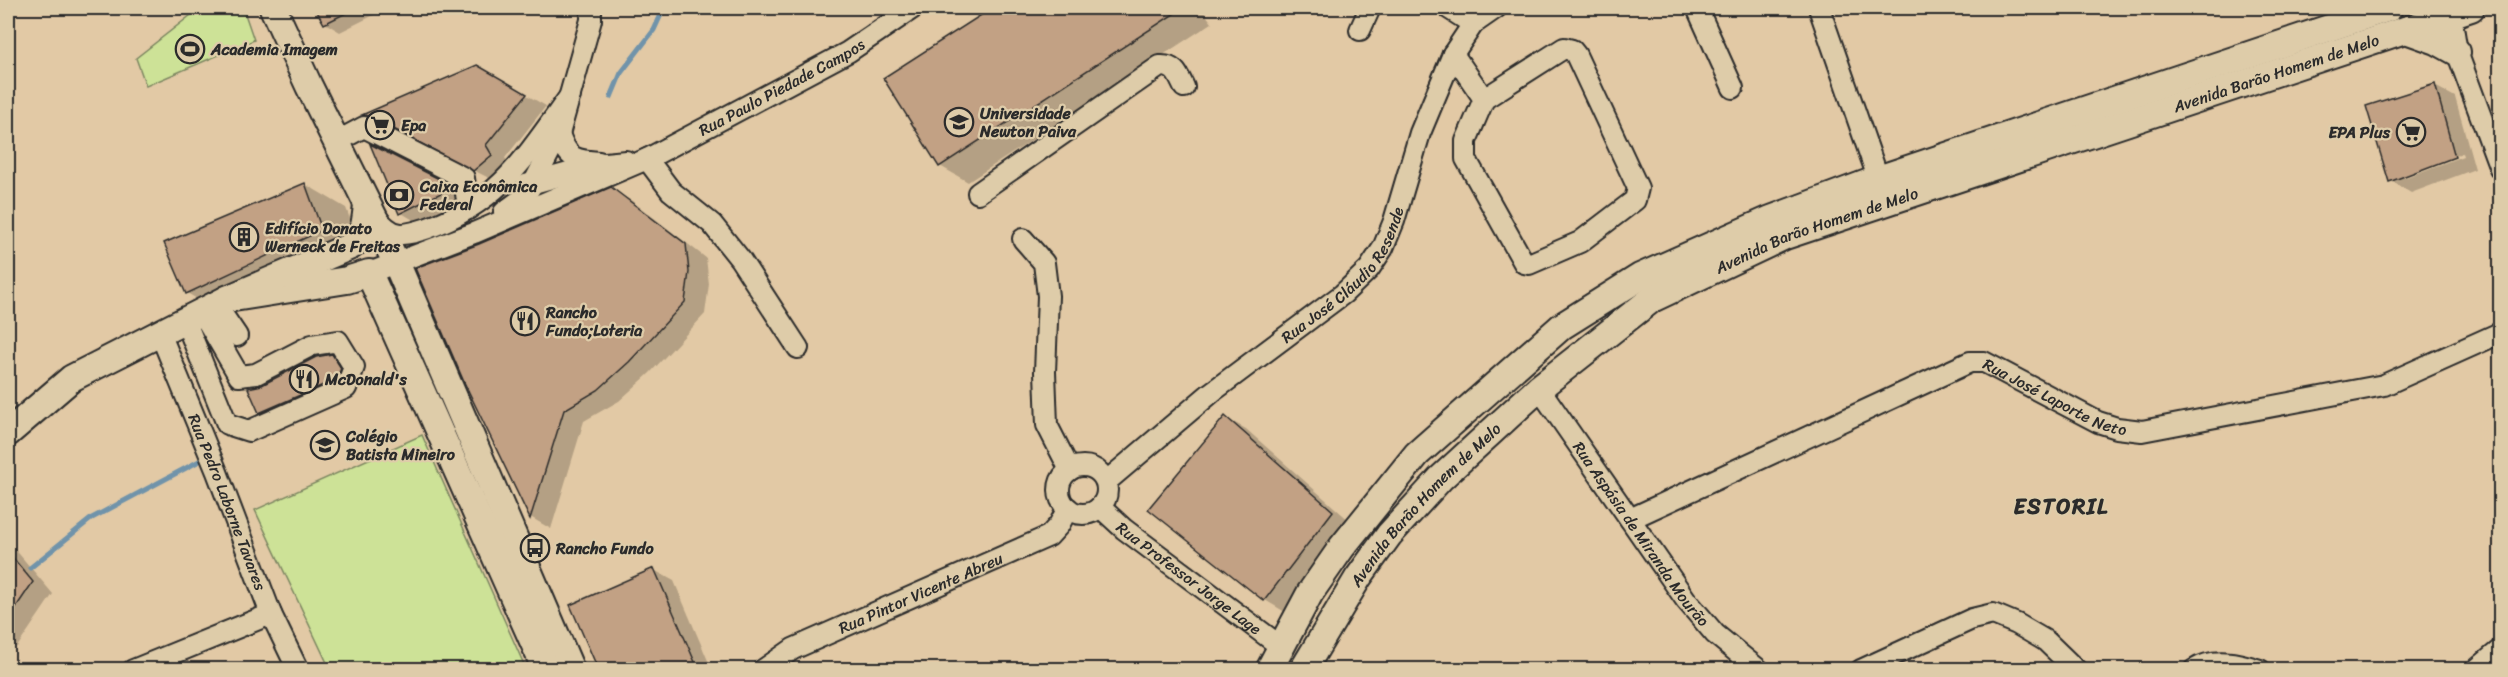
<svg xmlns="http://www.w3.org/2000/svg" width="2508" height="677" font-family="Sriracha,sans-serif">
  <style>
    .green { fill: #cde297; stroke: #7c8661; stroke-width: 1.5 }
    .shadow { fill: #0003; fill-rule: evenodd }
    .lines { fill: none; stroke-linecap: round; stroke-linejoin: round }
    .stream { stroke: #6f93aa; stroke-width: 5 }
    .building { fill: #c2a184; stroke: #2b2b2b; stroke-width: 1.5 }
    .minor-casing { stroke: #2b2b2b; stroke-width: 24 }
    .major-casing { stroke: #2b2b2b; stroke-width: 30 }
    .minor { stroke: #decca9; stroke-width: 20 }
    .major { stroke: #decca9; stroke-width: 26 }
    .labels { text-anchor: middle; stroke-width: 4.5; stroke-linejoin: round; paint-order: stroke }
    .poi-label { font-size: 16px; font-weight: bold; fill: #2b2b2b; stroke: #decca9; text-anchor: start }
    .street-label { font-size: 16px; fill: #2b2b2b; stroke: #decca9 }
    .district-label { font-size: 22px; font-weight: bold; letter-spacing: 1.5px; fill: #2b2b2b; stroke: #decca9 }
  </style>
  <rect width="100%" height="100%" fill="#e2c9a5"/>
  <filter id="ink" filterUnits="userSpaceOnUse"><feTurbulence type="fractalNoise" baseFrequency=".0167" numOctaves="2"/><feDisplacementMap in="SourceGraphic" scale="12" xChannelSelector="R" yChannelSelector="G"/><feConvolveMatrix kernelMatrix="1 2 1 2 8 2 1 2 1" color-interpolation-filters="sRGB"/></filter>
  <g filter="url(#ink)">
    <g class="green">
      <polygon points="200,8 243,8 254,40 146,86 136,58"/>
      <polygon points="422,435 526,669 330,669 255,510"/>
    </g>
    <g class="shadow">
      <polygon points="317,8 388,8 340,32 325,23"/>
      <polygon points="994,8 1201,8 1212,23 968,182 940,166 885,79"/>
      <polygon points="477,67 546,106 505,158 512,167 495,181 365,116"/>
      <path d="M2435,86l20,11 20,72 -64,24 -20,-12zM2462,153l1,3 -59,22v-3z"/>
      <polygon points="305,184 346,208 363,254 228,317 187,293"/>
      <polygon points="452,187 471,198 420,224 400,212"/>
      <polygon points="611,189 632,201 706,258 709,284 705,314 650,373 619,401 584,421 551,529 532,518 465,382 479,245"/>
      <polygon points="332,356 348,365 356,378 276,421 260,412 262,386"/>
      <polygon points="1226,418 1246,429 1352,523 1285,612 1265,600 1150,508"/>
      <polygon points="8,541 53,594 17,647 8,642"/>
      <polygon points="654,570 674,581 712,670 599,670 572,606"/>
    </g>
    <g class="lines">
      <g class="stream">
        <polyline points="611,97 621,73 654,30 664,8"/>
        <polyline points="30,568 92,518 203,459"/>
      </g>
    </g>
    <g class="building">
      <polygon points="315,8 356,8 324,24"/>
      <polygon points="992,8 1183,8 939,167 883,78"/>
      <polygon points="477,65 527,94 486,145 492,155 473,171 369,116 362,115"/>
      <polygon points="2435,84 2455,157 2389,182 2366,106"/>
      <polygon points="370,144 453,186 453,187 399,214"/>
      <polygon points="305,183 322,230 186,294 164,243"/>
      <polygon points="611,187 686,244 689,272 685,302 629,362 598,390 564,410 530,519 464,382 415,268 479,244"/>
      <polygon points="332,354 341,368 337,379 259,413 248,388 262,385 316,357"/>
      <polygon points="1225,416 1333,511 1264,601 1148,509"/>
      <polygon points="8,552 33,582 8,619"/>
      <polygon points="654,568 698,669 598,669 570,605"/>
    </g>
    <g class="lines">
      <g class="minor-casing">
        <g id="minor">
          <polyline points="1448,8 1473,24"/>
          <polyline points="1697,8 1733,88"/>
          <polyline points="1819,8 1883,192"/>
          <polyline points="2450,8 2457,52 2500,168"/>
          <polyline points="1360,30 1370,8"/>
          <polygon points="1564,48 1572,50 1576,55 1638,188 1635,200 1580,242 1529,264 1524,263 1466,159 1466,141 1484,99"/>
          <polyline points="1453,54 1484,99"/>
          <path d="M559,134c9,25 15,26 40,28"/>
          <polyline points="336,142 364,127 464,178 468,209"/>
          <polyline points="647,159 671,191 712,224 740,259 798,348"/>
          <polyline points="526,185 605,163 626,161"/>
          <path d="M978,193l182,-127c15,-1 18,9 24,21"/>
          <polyline points="504,212 523,198 534,182 559,134 591,20 591,8"/>
          <path d="M376,217c18,22 27,19 52,11 72,-26 99,-73 142,-132"/>
          <polyline points="1023,239 1044,263 1048,296 1045,372 1047,425 1070,470"/>
          <path id="s1" d="M369,273l105,-40 173,-74 201,-107 65,-44"/>
          <polyline points="216,305 237,336"/>
          <polyline points="185,320 227,424 249,431 346,388 354,367 338,341 312,345 256,374 239,376 202,312"/>
          <path id="s2" d="M160,333l57,139 54,142 27,56"/>
          <path id="s3" d="M1539,388l147,212 29,34 44,36"/>
          <circle cx="1083" cy="490" r="24"/>
          <path id="s4" d="M1107,481l105,-89 131,-98 26,-25 14,-21 11,-27 26,-88 33,-79 20,-30 23,-16"/>
          <path id="s5" d="M1100,507l24,22 156,117"/>
          <path id="s6" d="M1630,519l340,-157h14l114,60 19,6 25,3 242,-46 116,-52"/>
          <polyline points="133,670 271,614"/>
          <path id="s7" d="M763,670l30,-21 256,-113 10,-11 9,-17"/>
          <polyline points="1861,670 1972,619 1993,614 2017,624 2046,641 2076,670"/>
          <path d="M2194,670c20,-13 44,-7 66,0"/>
          <polyline points="2476,670 2500,650"/>
        </g>
      </g>
      <g class="major-casing">
        <g id="major">
          <polyline points="273,8 309,86 396,262 571,670"/>
          <polyline points="2406,30 2437,41 2457,52"/>
          <polyline points="227,299 347,280 369,273 546,670"/>
          <path d="M8,433l64,-55 155,-79 124,-53c14,-11 14,-24 16,-41"/>
          <polyline points="1269,670 1310,593 1342,547 1417,454 1562,326 1640,277 1771,219 1878,179 2389,8"/>
          <path id="s8" d="M1303,670l55,-92 31,-43 52,-57 98,-90 113,-89 133,-63 686,-228"/>
        </g>
      </g>
      <use href="#minor" class="minor"/>
      <use href="#major" class="major"/>
    </g>
  </g>
  <defs>
    <g id="stadium-ring" transform="scale(1.5)"><circle r="9.5" fill="#decca9" stroke="#2b2b2b" stroke-width="1.5"/><path d="M0-5a6.5 5 0 1 0 0 10a6.5 5 0 1 0 0-10ZM-3.5-1.8h7v3.6h-7Z" fill="#2b2b2b"/></g>
    <g id="university-ring" transform="scale(1.5)"><circle r="9.5" fill="#decca9" stroke="#2b2b2b" stroke-width="1.5"/><path d="M0-5L7-2L0 1L-7-2ZM-4 1L0 2.5L4 1V4Q0 6-4 4Z" fill="#2b2b2b"/></g>
    <g id="supermarket-ring" transform="scale(1.5)"><circle r="9.5" fill="#decca9" stroke="#2b2b2b" stroke-width="1.5"/><path d="M-6-5.5h2.5l.6 2H6L4.5 2H-2.5L-4.4-4H-6ZM-1.5 3.2a1.3 1.3 0 1 0 .1 0ZM3 3.2a1.3 1.3 0 1 0 .1 0Z" fill="#2b2b2b"/></g>
    <g id="bank-ring" transform="scale(1.5)"><circle r="9.5" fill="#decca9" stroke="#2b2b2b" stroke-width="1.5"/><path d="M-6-4H6V4H-6ZM0-2.3a2.3 2.3 0 1 0 0 4.6a2.3 2.3 0 1 0 0-4.6Z" fill="#2b2b2b"/></g>
    <g id="building-ring" transform="scale(1.5)"><circle r="9.5" fill="#decca9" stroke="#2b2b2b" stroke-width="1.5"/><path d="M-4-6H4V6H1V3H-1V6H-4ZM-2.5-4.3h1.7v1.8h-1.7ZM.8-4.3h1.7v1.8H.8ZM-2.5-1h1.7V.8h-1.7ZM.8-1h1.7V.8H.8Z" fill="#2b2b2b"/></g>
    <g id="restaurant-ring" transform="scale(1.5)"><circle r="9.5" fill="#decca9" stroke="#2b2b2b" stroke-width="1.5"/><path d="M-5-6h1v4h1v-4h1v4h1v-4h1v5L-1.5 .5V6h-2V.5L-5-1ZM5-6V6H3V1.5H1.5Q1.5-4 5-6Z" fill="#2b2b2b"/></g>
    <g id="school-ring" transform="scale(1.5)"><circle r="9.5" fill="#decca9" stroke="#2b2b2b" stroke-width="1.5"/><path d="M0-5L7-2L0 1L-7-2ZM-4 1L0 2.5L4 1V4Q0 6-4 4Z" fill="#2b2b2b"/></g>
    <g id="bus-ring" transform="scale(1.5)"><circle r="9.5" fill="#decca9" stroke="#2b2b2b" stroke-width="1.5"/><path d="M-5-6H5V4H4V6H2V4H-2V6H-4V4H-5ZM-3.5-4V0h7V-4ZM-3.5 1.2v1.5H-2V1.2ZM2 1.2v1.5H3.5V1.2Z" fill="#2b2b2b"/></g>
  </defs>
  <g fill-rule="evenodd">
    <use href="#stadium-ring" x="190" y="49"/>
    <use href="#university-ring" x="959" y="122"/>
    <use href="#supermarket-ring" x="380" y="125"/>
    <use href="#supermarket-ring" x="2411" y="132"/>
    <use href="#bank-ring" x="399" y="195"/>
    <use href="#building-ring" x="244" y="237"/>
    <use href="#restaurant-ring" x="525" y="321"/>
    <use href="#restaurant-ring" x="304" y="379"/>
    <use href="#school-ring" x="325" y="445"/>
    <use href="#bus-ring" x="535" y="548"/>
  </g>
  <g class="labels">
    <g class="poi-label">
      <text x="211" y="55">Academia Imagem</text>
      <text x="980" y="119">Universidade<tspan x="980" dy="18">Newton Paiva</tspan></text>
      <text x="401" y="131">Epa</text>
      <text x="2390" y="138" text-anchor="end">EPA Plus</text>
      <text x="420" y="192">Caixa Econômica<tspan x="420" dy="18">Federal</tspan></text>
      <text x="265" y="234">Edifício Donato<tspan x="265" dy="18">Werneck de Freitas</tspan></text>
      <text x="546" y="318">Rancho<tspan x="546" dy="18">Fundo;Loteria</tspan></text>
      <text x="325" y="385">McDonald's</text>
      <text x="346" y="442">Colégio<tspan x="346" dy="18">Batista Mineiro</tspan></text>
      <text x="556" y="554">Rancho Fundo</text>
    </g>
    <g class="street-label">
      <text dy="6" stroke="none"><textPath href="#s8" startOffset="1179">Avenida Barão Homem de Melo</textPath></text>
      <text dy="6" stroke="none"><textPath href="#s1" startOffset="453">Rua Paulo Piedade Campos</textPath></text>
      <text dy="6" stroke="none"><textPath href="#s8" startOffset="693">Avenida Barão Homem de Melo</textPath></text>
      <text dy="6" stroke="none"><textPath href="#s4" startOffset="316">Rua José Cláudio Resende</textPath></text>
      <text dy="6" stroke="none"><textPath href="#s6" startOffset="468">Rua José Laporte Neto</textPath></text>
      <text dy="6" stroke="none"><textPath href="#s2" startOffset="182">Rua Pedro Laborne Tavares</textPath></text>
      <text dy="6" stroke="none"><textPath href="#s8" startOffset="207">Avenida Barão Homem de Melo</textPath></text>
      <text dy="6" stroke="none"><textPath href="#s3" startOffset="178">Rua Aspásia de Miranda Mourão</textPath></text>
      <text dy="6" stroke="none"><textPath href="#s5" startOffset="114">Rua Professor Jorge Lage</textPath></text>
      <text dy="6" stroke="none"><textPath href="#s7" startOffset="176">Rua Pintor Vicente Abreu</textPath></text>
    </g>
    <g class="district-label">
      <text x="2061" y="514">ESTORIL</text>
    </g>
  </g>
  <rect width="2508" height="677" fill="none" stroke="#decca9" stroke-width="30"/>
  <rect x="15" y="15" width="2478" height="647" fill="none" stroke="#2b2b2b" stroke-width="2" filter="url(#ink)"/>
</svg>
